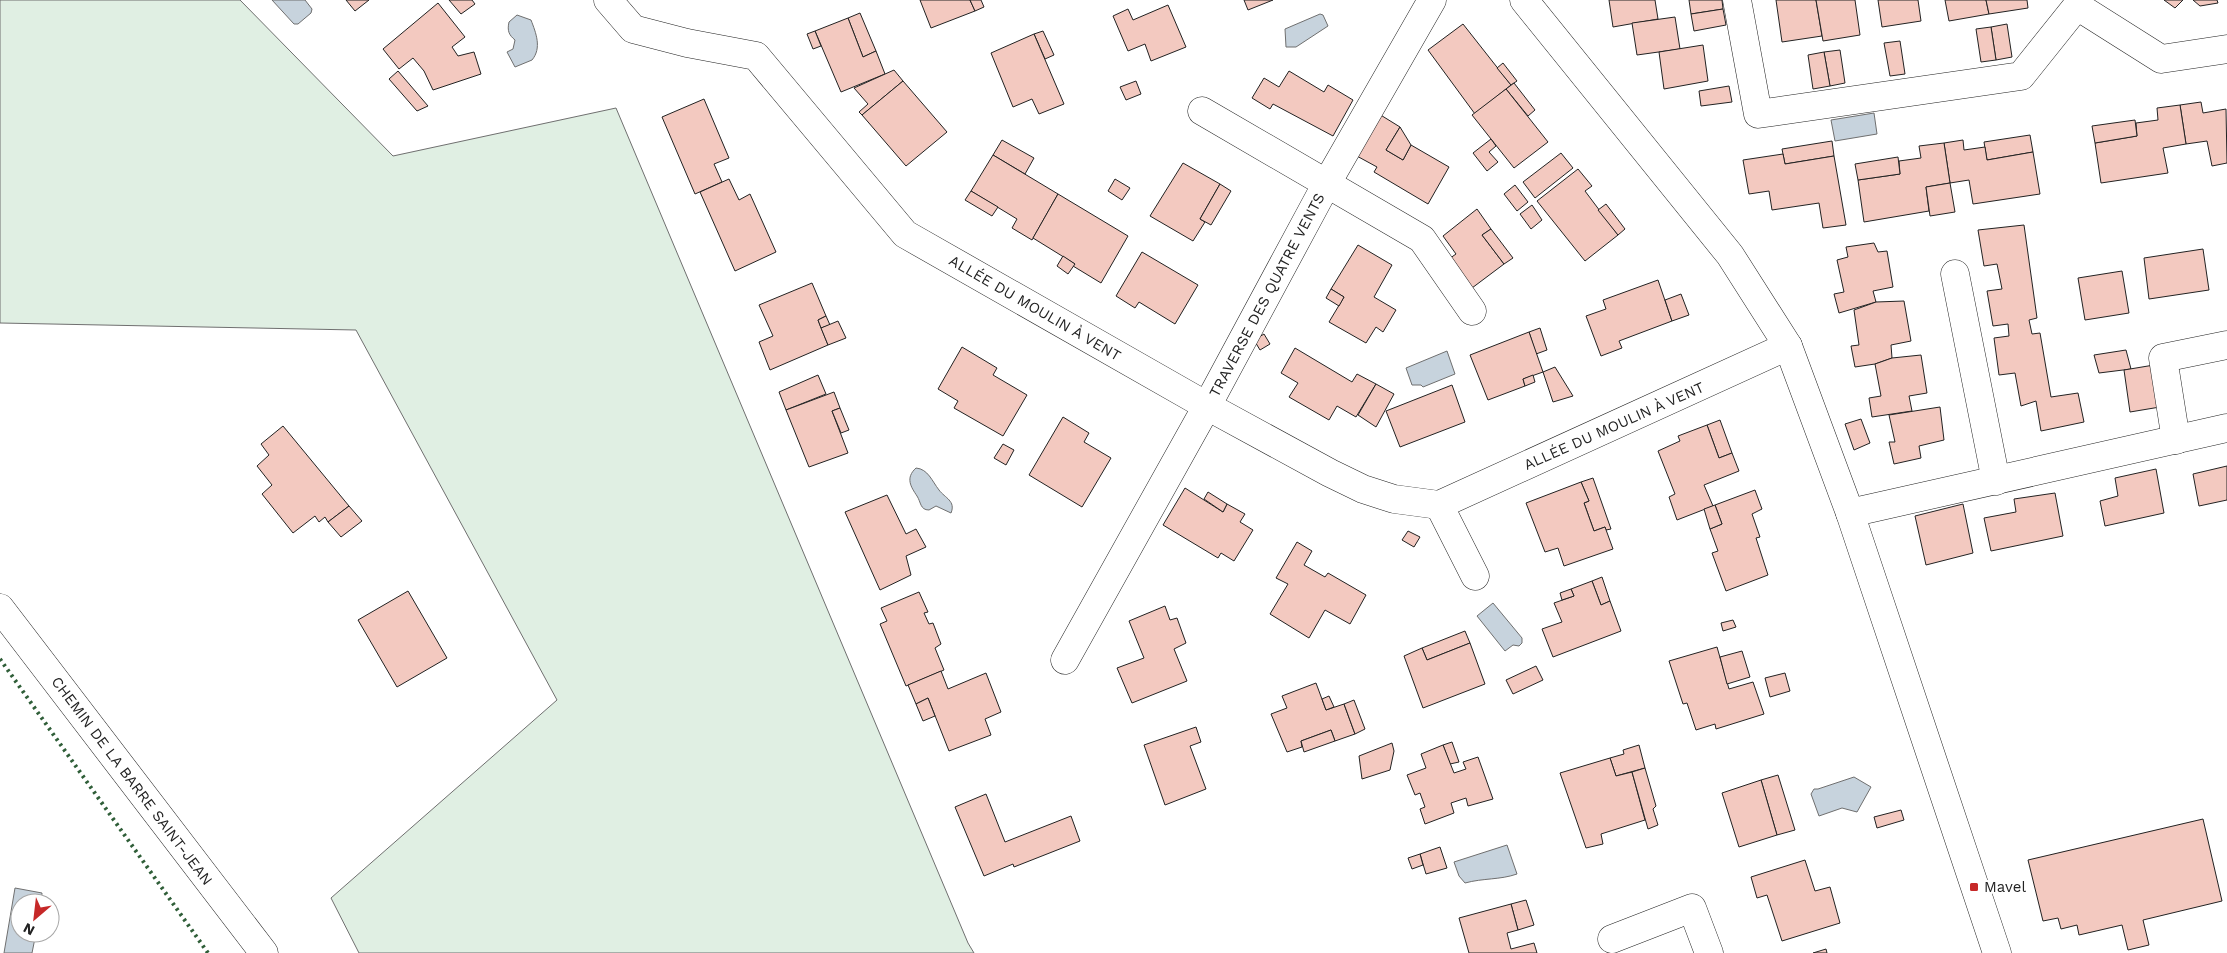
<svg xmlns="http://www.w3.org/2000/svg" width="2227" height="953" font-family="'Work Sans',sans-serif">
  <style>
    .green { fill: #e0efe3; stroke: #6f6f6f }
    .water { fill: #c7d3dd; stroke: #6f6f6f }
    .building { fill: #f3c9c0; stroke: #222 }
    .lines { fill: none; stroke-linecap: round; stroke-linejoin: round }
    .minor-casing { stroke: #222; stroke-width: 29 }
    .minor { stroke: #fff; stroke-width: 28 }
    .hedge { stroke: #2f5e38; stroke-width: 4; stroke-dasharray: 2.5 4; stroke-linecap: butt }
    .poi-dot { fill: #c62828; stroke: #fff; stroke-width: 2 }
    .labels { text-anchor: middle; stroke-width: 4; stroke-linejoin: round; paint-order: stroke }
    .street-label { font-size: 15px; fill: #222; stroke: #fff }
    .poi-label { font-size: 15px; fill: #222; stroke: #fff; text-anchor: start }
  </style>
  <rect width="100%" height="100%" fill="#fff"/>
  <polygon class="green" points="0,0 240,0 393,156 616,108 968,943 974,953 359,953 331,898 557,700 356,330 0,323"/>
  <g class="water">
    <polygon points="272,0 305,0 312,9 311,13 298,24 294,24"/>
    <polygon points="1320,14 1323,15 1328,26 1296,47 1286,47 1285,29"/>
    <path d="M517,15l14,5c5,13 11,28 1,40l-17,7 -8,-15 6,-3 2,-9c-6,-5 -8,-9 -6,-18z"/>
    <polygon points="1874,113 1877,134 1835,141 1831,120"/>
    <polygon points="1447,351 1455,374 1423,387 1421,385 1412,385 1406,368"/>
    <path d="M916,468c12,1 16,13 23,22 6,8 17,11 12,23l-15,-7 -7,4c-9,0 -8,-8 -12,-14 -6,-9 -12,-18 -1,-28z"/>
    <polygon points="1493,603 1522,638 1522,643 1519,646 1513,645 1505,651 1477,616"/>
    <polygon points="1854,777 1871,787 1857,812 1842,808 1819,816 1811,794 1814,789 1818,789"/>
    <path d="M1507,845l10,29c-17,6 -34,4 -52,9l-6,-7 -5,-14z"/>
    <polygon points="15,888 42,893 41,903 20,903 20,933 36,933 32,953 4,953"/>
  </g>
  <g class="building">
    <polygon points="346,0 369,0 355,11"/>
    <polygon points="449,0 472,0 475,4 461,14"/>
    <polygon points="920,0 970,0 975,11 931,28"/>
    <polygon points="970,0 981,0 984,7 975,11"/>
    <polygon points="1244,0 1273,0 1248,10"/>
    <polygon points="1609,0 1655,0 1658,19 1613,27"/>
    <polygon points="1689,0 1722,0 1723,9 1691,14"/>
    <polygon points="1776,0 1816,0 1822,36 1782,42"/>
    <polygon points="1816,0 1855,0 1860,35 1823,41"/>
    <polygon points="1878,0 1918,0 1921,21 1882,27"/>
    <polygon points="1945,0 1986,0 1989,14 1949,21"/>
    <polygon points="1986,0 2027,0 2028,8 1989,14"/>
    <polygon points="2164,0 2183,0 2175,8"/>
    <polygon points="2193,0 2217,0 2218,3 2200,6"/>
    <polygon points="438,3 465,37 452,47 458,56 474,52 481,74 433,90 424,71 413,58 399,69 383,49"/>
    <polygon points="1168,5 1186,47 1151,61 1145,44 1128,51 1113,16 1128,9 1133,20"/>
    <polygon points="1723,9 1726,25 1694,31 1691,14"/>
    <polygon points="860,13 876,51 863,57 848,18"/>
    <polygon points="1675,17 1680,49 1637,55 1632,23"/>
    <polygon points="848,18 863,57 876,51 885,74 841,92 815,31"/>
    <polygon points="1463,24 1511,85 1475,114 1428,50"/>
    <polygon points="2007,24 2012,57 1996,60 1991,27"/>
    <polygon points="1991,27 1996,60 1981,62 1976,29"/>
    <polygon points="815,31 821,46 813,49 807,34"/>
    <polygon points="1043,31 1054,55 1045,59 1034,34"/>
    <polygon points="1034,34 1064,104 1039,114 1032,99 1013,107 991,53"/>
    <polygon points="1900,41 1905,74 1890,76 1884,43"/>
    <polygon points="1703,45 1708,81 1664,89 1659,52"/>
    <polygon points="1840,50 1845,83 1830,86 1824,52"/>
    <polygon points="1824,52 1830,86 1813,89 1808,55"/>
    <polygon points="1503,63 1517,81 1511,85 1497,68"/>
    <polygon points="894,70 903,81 862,115 859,112 868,104 854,88"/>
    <polygon points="398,71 428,106 417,111 389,79"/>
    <polygon points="1289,71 1324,92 1328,85 1353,100 1333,136 1273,104 1270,109 1252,98 1264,78 1279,87"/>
    <polygon points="903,81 947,132 906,166 862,115"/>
    <polygon points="1136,81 1141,94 1126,100 1120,87"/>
    <polygon points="1514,83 1535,110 1528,116 1506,89"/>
    <polygon points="1729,86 1732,102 1701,106 1699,91"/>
    <polygon points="1506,89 1548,142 1514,168 1472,115"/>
    <polygon points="704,99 729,158 714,164 722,182 695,194 662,117"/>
    <polygon points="2201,102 2203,113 2226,109 2227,163 2212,166 2207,141 2186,144 2180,105"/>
    <polygon points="2180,105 2186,144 2163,148 2168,173 2101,183 2095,143 2137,136 2136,123 2158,120 2157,108"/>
    <polygon points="1379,114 1400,127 1386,150 1403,160 1411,145 1449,167 1428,204 1374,172 1377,167 1355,155"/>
    <polygon points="2135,120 2137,136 2095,143 2092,126"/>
    <polygon points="1400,127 1411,145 1403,160 1386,150"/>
    <polygon points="2030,135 2033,152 1987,160 1984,142"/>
    <polygon points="1491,139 1496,146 1489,152 1498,162 1487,171 1473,153"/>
    <polygon points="1002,140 1034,158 1025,174 993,155"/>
    <polygon points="1963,140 1964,150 1985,147 1987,160 2033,152 2040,194 1973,204 1969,180 1950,183 1944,143"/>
    <polygon points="1832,141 1834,156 1785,164 1782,149"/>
    <polygon points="1944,143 1950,183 1926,187 1929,211 1864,222 1858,180 1900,174 1899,161 1921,158 1919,146"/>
    <polygon points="1561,153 1573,168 1535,198 1523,182"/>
    <polygon points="1783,154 1785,164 1834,156 1846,225 1823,228 1819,203 1772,210 1769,191 1749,194 1743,160"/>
    <polygon points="993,155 1058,194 1032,240 1012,228 1017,219 971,191"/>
    <polygon points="1898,157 1900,174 1858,180 1855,164"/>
    <polygon points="1183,163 1220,184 1200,219 1205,222 1193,241 1150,216"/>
    <polygon points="1578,169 1592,186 1585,191 1618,235 1585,261 1537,201"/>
    <polygon points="729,179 739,200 750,194 776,252 735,271 700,192"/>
    <polygon points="1115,179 1130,188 1122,200 1108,191"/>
    <polygon points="1950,183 1955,212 1930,216 1926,187"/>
    <polygon points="1220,184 1231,191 1211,225 1200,219"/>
    <polygon points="1515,185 1528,202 1517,211 1504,194"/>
    <polygon points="971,191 998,207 992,216 965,200"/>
    <polygon points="1058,194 1128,236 1101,283 1073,266 1075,264 1033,238"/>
    <polygon points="1606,204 1625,229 1618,235 1598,210"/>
    <polygon points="1532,205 1542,220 1531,229 1520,214"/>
    <polygon points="1477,209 1491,229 1482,235 1504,264 1468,291 1446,261 1456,254 1443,236"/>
    <polygon points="2024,225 2037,318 2029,320 2032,334 2040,333 2051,397 2078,393 2084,422 2041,431 2036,401 2021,406 2015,373 1999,375 1994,338 2009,336 2008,324 1993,326 1987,291 2002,289 1997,264 1984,266 1978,230"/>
    <polygon points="1491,229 1513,258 1504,264 1482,235"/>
    <polygon points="1874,243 1878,252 1887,251 1893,287 1873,291 1876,302 1839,313 1834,294 1844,292 1837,260 1848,257 1846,247"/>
    <polygon points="1358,245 1392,265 1374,297 1396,310 1383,332 1376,327 1366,343 1329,322 1344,297 1331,289"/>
    <polygon points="2203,249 2209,290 2149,299 2144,258"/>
    <polygon points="1142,252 1198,285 1175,324 1139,302 1135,308 1116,296"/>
    <polygon points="1063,256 1075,264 1068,274 1057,266"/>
    <polygon points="2122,271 2129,313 2085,320 2078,278"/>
    <polygon points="1658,280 1672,321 1619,341 1622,348 1601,356 1586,316 1606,309 1603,300"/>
    <polygon points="812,283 826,316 818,320 828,345 770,370 759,342 773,336 759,305"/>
    <polygon points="1331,289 1344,297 1339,306 1326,298"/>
    <polygon points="1681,294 1689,315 1672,321 1665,300"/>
    <polygon points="1904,301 1911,341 1891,345 1892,358 1875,364 1855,367 1851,346 1859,345 1854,310 1876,302"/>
    <polygon points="826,316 830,325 821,328 818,320"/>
    <polygon points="838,321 846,338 828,345 821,328"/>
    <polygon points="1540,328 1547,350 1536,354 1529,332"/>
    <polygon points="1529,332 1543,372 1523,379 1525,386 1488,400 1470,355"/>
    <polygon points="1264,334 1270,344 1260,350 1254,340"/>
    <polygon points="962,347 997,368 993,375 1027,395 1003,436 954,408 958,401 938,389"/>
    <polygon points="1295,348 1352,382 1357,374 1376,384 1356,417 1337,406 1329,420 1289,397 1298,383 1281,373"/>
    <polygon points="2126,350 2131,369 2099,373 2094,355"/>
    <polygon points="1921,355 1927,393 1909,396 1912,411 1872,417 1869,398 1881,396 1875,364 1892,358"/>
    <polygon points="2154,365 2160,407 2130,412 2124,370"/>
    <polygon points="1555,367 1573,396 1553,402 1543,372"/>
    <polygon points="818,375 826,394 786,410 779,392"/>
    <polygon points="1533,375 1535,382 1525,386 1523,379"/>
    <polygon points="1376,384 1394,394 1376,427 1358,415"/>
    <polygon points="1452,385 1465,422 1400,447 1386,411"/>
    <polygon points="834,392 840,408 832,411 848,453 809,467 786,410"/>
    <polygon points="1940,407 1944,440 1919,446 1921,458 1894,464 1889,442 1895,442 1889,415"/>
    <polygon points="840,408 849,430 841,433 832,411"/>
    <polygon points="1063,417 1089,433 1084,442 1111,458 1082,507 1029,475"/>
    <polygon points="1861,419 1870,443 1854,450 1845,424"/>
    <polygon points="1720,420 1732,453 1719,458 1707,425"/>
    <polygon points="1707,425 1719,458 1732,453 1739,471 1704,485 1713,506 1677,520 1669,497 1675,494 1658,451 1680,441 1678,436"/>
    <polygon points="283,426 349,506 328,522 325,517 319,522 315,516 293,533 262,494 272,485 257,466 269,455 261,444"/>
    <polygon points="1003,444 1014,450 1006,465 994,458"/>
    <polygon points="2227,466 2227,500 2199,506 2193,474"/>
    <polygon points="2156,469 2164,513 2105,526 2100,501 2118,496 2115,478"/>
    <polygon points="1593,478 1611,529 1606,530 1605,527 1594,531 1584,503 1589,501 1581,482"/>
    <polygon points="1581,482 1589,501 1584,503 1594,531 1605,527 1613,549 1564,566 1558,548 1545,552 1526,503"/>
    <polygon points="1185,488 1223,512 1227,504 1245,514 1240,522 1253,530 1234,561 1221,553 1218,558 1163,525"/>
    <polygon points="1755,490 1762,509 1752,514 1760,537 1756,538 1768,575 1726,591 1712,553 1718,551 1710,529 1722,524 1715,505"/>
    <polygon points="1208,492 1227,504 1223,512 1204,499"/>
    <polygon points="2055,493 2063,536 1991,551 1984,518 2016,512 2014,499"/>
    <polygon points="887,495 906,534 916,529 926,547 906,556 911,575 880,590 845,512"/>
    <polygon points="1963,504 1973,553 1926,565 1915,516"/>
    <polygon points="1715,505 1722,524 1710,529 1704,509"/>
    <polygon points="349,506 362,521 341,537 328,522"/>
    <polygon points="1408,531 1420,537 1414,547 1402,540"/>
    <polygon points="1297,542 1312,551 1304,565 1325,577 1328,573 1366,595 1350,624 1325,610 1309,638 1270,614 1288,584 1276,578"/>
    <polygon points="1602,577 1610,601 1601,605 1592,581"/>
    <polygon points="1592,581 1601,605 1610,601 1621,631 1553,657 1542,629 1562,622 1554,603 1574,596 1571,589"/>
    <polygon points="1571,589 1574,596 1562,600 1560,593"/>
    <polygon points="408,591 447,658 397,687 358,620"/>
    <polygon points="919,592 928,612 924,613 929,624 933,623 941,644 935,648 944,670 906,686 880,624 887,621 881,608"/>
    <polygon points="1165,606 1170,620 1177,618 1186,643 1174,649 1187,681 1132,703 1117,668 1144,658 1129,621"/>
    <polygon points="1733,620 1736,627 1723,631 1721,623"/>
    <polygon points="1465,631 1470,643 1427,660 1422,648"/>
    <polygon points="1470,643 1485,684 1423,708 1404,656 1422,648 1427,660"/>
    <polygon points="1717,647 1729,689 1753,682 1764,714 1716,729 1715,724 1696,730 1687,703 1683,704 1669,661"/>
    <polygon points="1742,651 1750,677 1727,684 1720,657"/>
    <polygon points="1536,666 1543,680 1513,694 1506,680"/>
    <polygon points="941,671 948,689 986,673 1001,712 985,719 991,735 949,751 928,698 916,704 908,685"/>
    <polygon points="1785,673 1790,691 1770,697 1765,678"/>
    <polygon points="1316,683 1326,710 1344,704 1355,734 1335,741 1331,730 1301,741 1302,747 1287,752 1271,714 1287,708 1282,696"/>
    <polygon points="1329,696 1334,707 1326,710 1322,699"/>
    <polygon points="928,698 935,716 923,721 916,704"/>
    <polygon points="1354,700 1365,729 1355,734 1344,704"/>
    <polygon points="1196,727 1201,742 1190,746 1206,789 1165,805 1144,745"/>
    <polygon points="1331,730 1335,741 1304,752 1301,741"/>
    <polygon points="1452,742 1459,762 1450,764 1443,745"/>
    <polygon points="1392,743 1394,751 1390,770 1362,779 1359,756"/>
    <polygon points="1443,745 1454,773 1466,769 1463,762 1478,757 1493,799 1468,806 1466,798 1451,803 1454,813 1425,824 1420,809 1425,807 1420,793 1415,795 1407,775 1426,768 1421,754"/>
    <polygon points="1639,745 1645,768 1616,776 1610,758 1624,754 1623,750"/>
    <polygon points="1610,758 1616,776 1632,772 1645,820 1601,834 1603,844 1586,848 1560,773"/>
    <polygon points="1645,768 1656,806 1653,809 1658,825 1648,829 1632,772"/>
    <polygon points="1778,775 1795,830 1777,835 1761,780"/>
    <polygon points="1761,780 1777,835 1739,847 1722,793"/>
    <polygon points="986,794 1005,842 1071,816 1080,841 1014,867 1013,864 984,876 955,807"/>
    <polygon points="1901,810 1904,820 1877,828 1874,817"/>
    <polygon points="2203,819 2222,901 2143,920 2149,945 2128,950 2122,925 2079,935 2077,925 2061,929 2058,918 2043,921 2028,860"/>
    <polygon points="1440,847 1447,868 1426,874 1420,854"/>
    <polygon points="1420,854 1423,865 1412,869 1408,858"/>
    <polygon points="1805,860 1815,891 1830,887 1840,923 1782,941 1767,895 1757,898 1751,877"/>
    <polygon points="1526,900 1534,925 1518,930 1511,904"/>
    <polygon points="1511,904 1518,930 1507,933 1511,949 1534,943 1537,953 1469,953 1459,918"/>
    <polygon points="1826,949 1827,953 1813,953"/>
  </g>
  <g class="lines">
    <g class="minor-casing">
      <g id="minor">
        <polyline points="608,0 633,29 687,43 756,56 905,234 1207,406 1330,473 1363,489 1394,499 1439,505 1788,346"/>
        <polyline points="1524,0 1730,255 1788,346 1850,513 1997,953"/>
        <polyline points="1737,0 1758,114 2021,76 2077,6"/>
        <polyline points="2077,6 2161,59 2227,49"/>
        <polyline points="1202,111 1422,239 1472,311"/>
        <polyline points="1955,274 1996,481"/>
        <polyline points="2176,440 2163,358 2227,345"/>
        <polyline points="1439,505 1475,576"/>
        <polyline points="1850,513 2227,428"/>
        <polyline points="0,608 264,953"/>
        <polyline points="1065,660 1207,406 1327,183 1432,0"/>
        <polyline points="1612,939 1692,908 1709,953"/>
      </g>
    </g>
    <use href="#minor" class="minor"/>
    <polyline class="hedge" points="0,659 208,953"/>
  </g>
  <rect class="poi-dot" x="1969" y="882" width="10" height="10" rx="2.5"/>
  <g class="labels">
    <g class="street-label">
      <text transform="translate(1267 295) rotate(-62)" y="5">TRAVERSE DES QUATRE VENTS</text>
      <text transform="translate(1035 308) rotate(30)" y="5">ALLÉE DU MOULIN À VENT</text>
      <text transform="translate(1614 426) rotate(-24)" y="5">ALLÉE DU MOULIN À VENT</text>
      <text transform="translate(132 781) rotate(53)" y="5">CHEMIN DE LA BARRE SAINT-JEAN</text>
    </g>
    <g class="poi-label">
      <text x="1984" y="892">Mavel</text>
    </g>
  </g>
  <g transform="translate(35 918) rotate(208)"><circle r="24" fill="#ffffff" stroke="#a7a7a7"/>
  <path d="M0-4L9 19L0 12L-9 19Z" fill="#c62828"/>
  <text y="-8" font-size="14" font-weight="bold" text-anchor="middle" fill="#222222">N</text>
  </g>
</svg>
